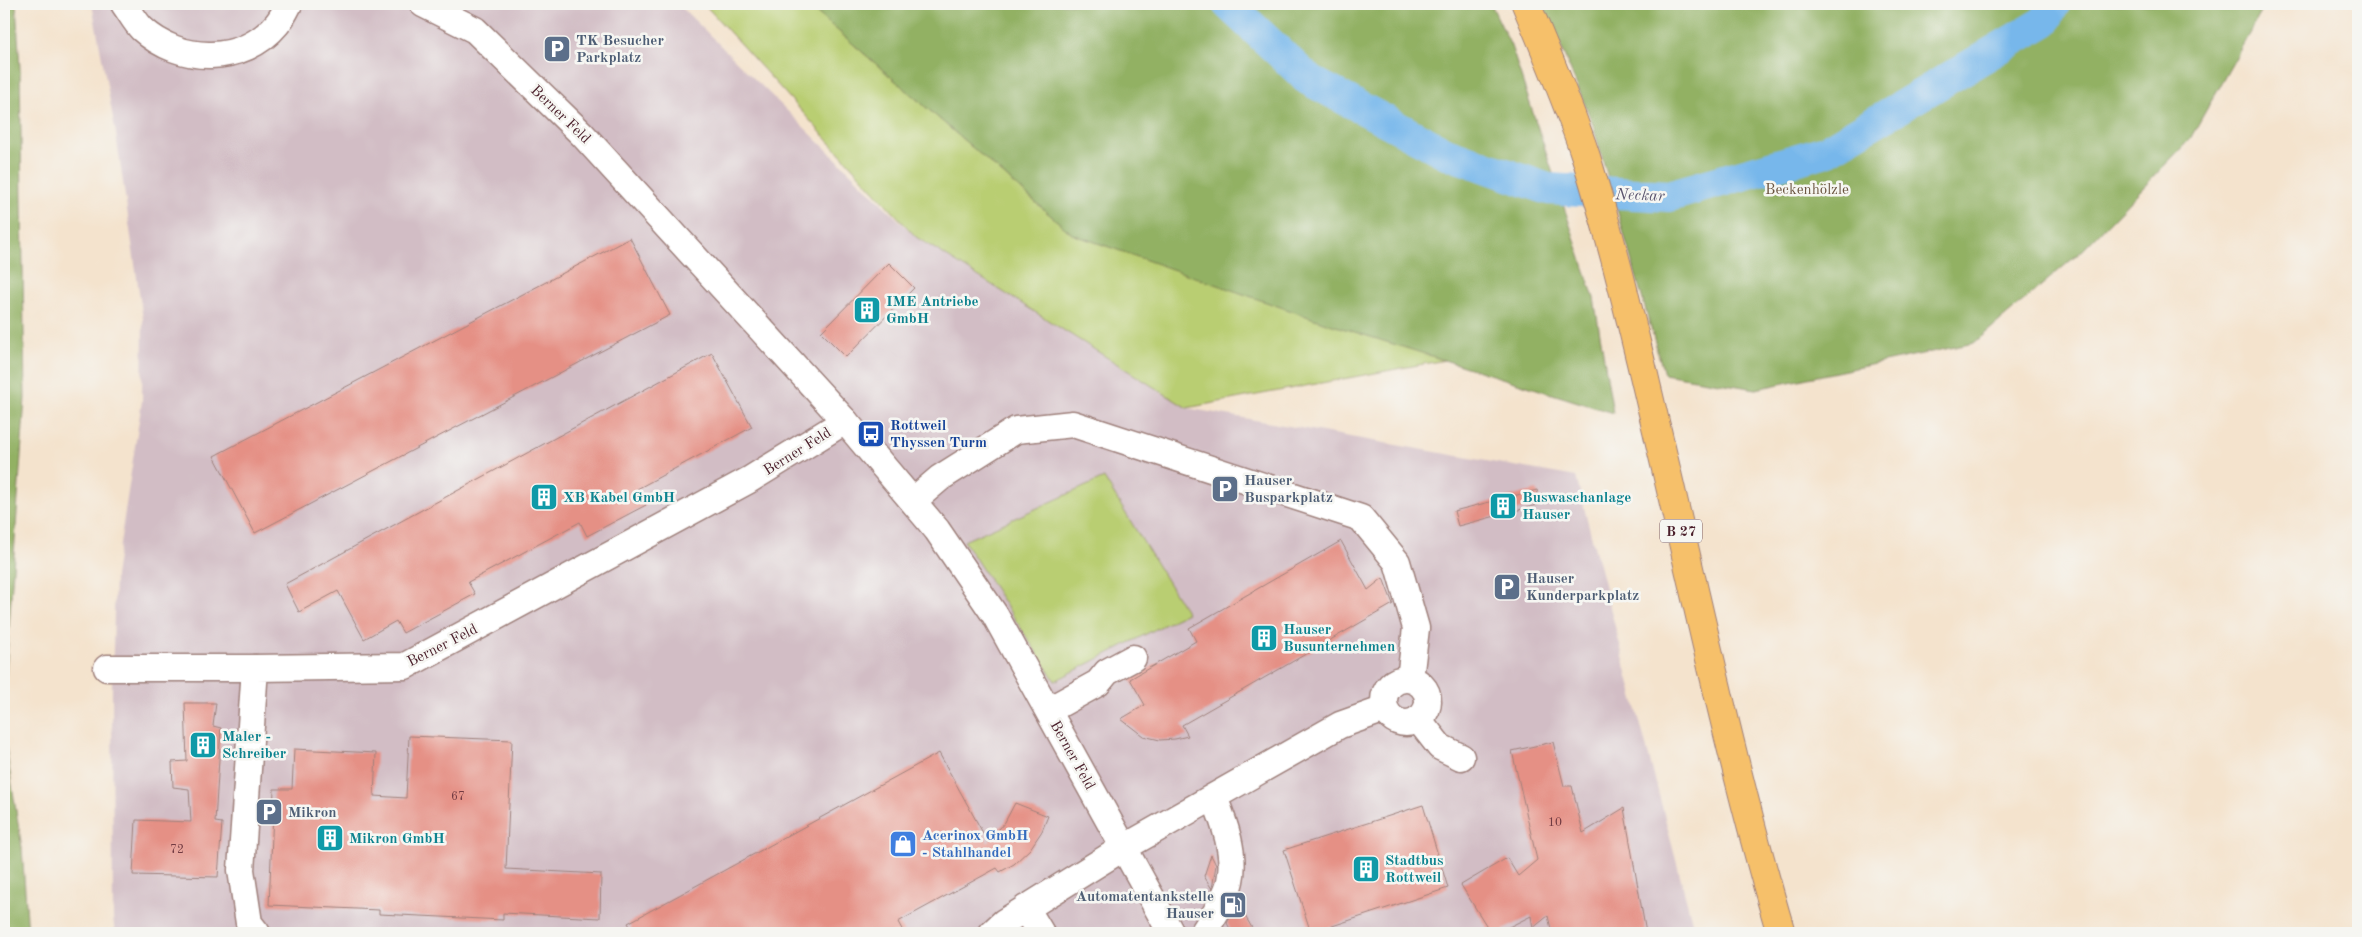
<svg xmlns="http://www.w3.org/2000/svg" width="2362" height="937" font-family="'Old Standard TT',serif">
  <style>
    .industrial { fill: #d2bdc5 }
    .green { fill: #b9ce72; stroke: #82764e }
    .forest { fill: #92b164; stroke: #6e6848 }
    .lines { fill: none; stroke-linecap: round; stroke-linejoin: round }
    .river { stroke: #77b7eb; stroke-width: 32 }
    .building { fill: #e59085 }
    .minor-casing { stroke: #9f817c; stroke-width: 29 }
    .major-casing { stroke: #9f817c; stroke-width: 30 }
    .minor { stroke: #fff; stroke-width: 26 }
    .major { stroke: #f6c06b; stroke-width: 28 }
    .labels { text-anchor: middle; stroke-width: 5; stroke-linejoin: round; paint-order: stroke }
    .number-label { font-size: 12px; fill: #713b42 }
    .shield { fill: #f6f6f2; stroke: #7e6067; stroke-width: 1 }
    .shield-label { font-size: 14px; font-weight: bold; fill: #4a1f2b }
    .service-label { font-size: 15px; font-weight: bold; fill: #4e5e75; stroke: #f6f6f2; text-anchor: start }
    .street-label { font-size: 15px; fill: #4a1f2b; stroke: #f6f6f2 }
    .park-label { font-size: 15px; fill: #6b5440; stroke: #f6f6f2 }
    .culture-label { font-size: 15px; font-weight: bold; fill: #0d838f; stroke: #f6f6f2; text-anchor: start }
    .transit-label { font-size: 15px; font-weight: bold; fill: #164399; stroke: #f6f6f2; text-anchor: start }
    .shop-label { font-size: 15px; font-weight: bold; fill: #366cbe; stroke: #f6f6f2; text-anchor: start }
    .water-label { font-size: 16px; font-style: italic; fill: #5a546e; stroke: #f6f6f2 }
  </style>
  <rect width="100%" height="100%" fill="#f6f6f2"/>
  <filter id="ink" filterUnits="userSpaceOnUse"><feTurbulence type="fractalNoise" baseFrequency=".02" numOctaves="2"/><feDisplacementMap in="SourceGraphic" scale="10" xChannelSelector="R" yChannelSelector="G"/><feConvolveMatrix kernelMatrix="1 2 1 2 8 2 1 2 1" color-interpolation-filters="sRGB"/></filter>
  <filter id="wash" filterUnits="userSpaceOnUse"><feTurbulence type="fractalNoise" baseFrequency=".0096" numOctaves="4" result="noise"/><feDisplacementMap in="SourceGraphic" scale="20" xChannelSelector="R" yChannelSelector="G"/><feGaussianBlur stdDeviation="1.12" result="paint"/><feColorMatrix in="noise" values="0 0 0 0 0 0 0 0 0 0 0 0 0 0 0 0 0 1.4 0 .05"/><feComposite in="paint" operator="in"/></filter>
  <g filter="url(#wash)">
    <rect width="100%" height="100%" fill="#f4e3cd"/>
    <polygon class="industrial" points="92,4 678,4 916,237 1187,408 1576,477 1695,933 115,933 113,917 112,685 115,576 142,401 143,319 116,134"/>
    <g class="green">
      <polygon points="704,4 807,4 1072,234 1445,360 1187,408 916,237"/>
      <polygon points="1104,478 1187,613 1055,681 964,541"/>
    </g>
    <g class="forest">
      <polygon points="4,4 16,4 20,68 25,398 4,699"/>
      <polygon points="807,4 1491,4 1511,46 1594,298 1613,413 1326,323 1072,234"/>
      <polygon points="1543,4 2264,4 2263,9 2190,139 2083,250 1974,343 1756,389 1664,374 1592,122"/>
      <polygon points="4,735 22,848 28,933 4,933"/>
    </g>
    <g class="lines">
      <polyline class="river" points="1228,4 1309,80 1446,153 1548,189 1669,196 1826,151 2045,21 2054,4"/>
    </g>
    <g id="blocks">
      <g class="building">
        <polygon points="630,238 670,315 255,533 214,456"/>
        <polygon points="889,263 914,288 846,357 821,332"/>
        <polygon points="712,353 752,427 637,489 646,505 587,536 580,522 468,582 475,594 403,633 396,621 364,639 338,591 299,612 285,584"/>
        <polygon points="1537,490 1541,504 1458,526 1454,511"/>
        <polygon points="1341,541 1368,590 1383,578 1393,604 1182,725 1188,736 1175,739 1160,740 1143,736 1121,719 1145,705 1130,679 1196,641 1189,628"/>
        <polygon points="185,703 216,703 213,726 221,728 215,822 222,823 218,877 133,875 136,820 191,822 189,789 173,787 172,762 187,761"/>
        <polygon points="409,736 512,740 506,869 601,874 600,918 503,913 503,920 379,914 379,910 269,905 274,789 292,789 294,749 376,753 374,796 406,798"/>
        <polygon points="1553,742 1564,786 1572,786 1583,833 1624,808 1646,933 1552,933 1548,916 1533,928 1531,916 1497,933 1491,933 1461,885 1507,858 1518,876 1537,860 1512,751"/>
        <polygon points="939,753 988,842 1005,822 1015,803 1048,816 1042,831 1030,849 1014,864 1000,872 997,868 898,922 904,933 634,933 628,923"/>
        <polygon points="1423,805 1448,888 1311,933 1284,850"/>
        <polygon points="1211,855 1216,865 1212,889 1204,876"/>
        <polygon points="1238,904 1255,933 1232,933 1227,923"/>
      </g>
    </g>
  </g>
  <g filter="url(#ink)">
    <use href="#blocks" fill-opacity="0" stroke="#9f817c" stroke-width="1"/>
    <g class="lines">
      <g class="minor-casing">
        <g id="minor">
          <path d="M124,4c6,8 11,18 18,25 38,35 101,36 135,-5 5,-6 9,-14 12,-20"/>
          <polyline points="423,4 475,30 582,134 845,421 937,530 995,615 1171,933"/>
          <polyline points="913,501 940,478 1016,430 1073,424 1361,518 1397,562 1416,628 1410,679"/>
          <polyline points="107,668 255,668"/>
          <circle cx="1406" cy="701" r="22"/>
          <polyline points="1049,710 1098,683 1107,672 1133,658"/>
          <polyline points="1418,719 1440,747 1461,757"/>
          <polyline points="1026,908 1041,933"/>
          <polyline points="257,933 249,923 241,870 255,668 405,666 749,480 845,421"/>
          <polyline points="992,933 1004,922 1118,851 1340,725 1385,709"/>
          <path d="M1203,933c9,-14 24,-37 27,-52 6,-27 -6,-59 -16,-84"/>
        </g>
      </g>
      <g class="major-casing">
        <path id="major" d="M1526,4c21,50 43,101 60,153 29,93 51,188 73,282 39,165 74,332 122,494"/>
      </g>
      <use href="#minor" class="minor"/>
      <use href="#major" class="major"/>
    </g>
  </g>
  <defs>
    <g id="parking-square" transform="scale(1.4375)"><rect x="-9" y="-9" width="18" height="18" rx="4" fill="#5c6f8a" stroke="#f6f6f2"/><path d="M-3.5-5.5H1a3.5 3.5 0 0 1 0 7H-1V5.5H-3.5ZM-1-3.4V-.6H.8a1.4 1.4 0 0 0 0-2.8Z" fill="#fff"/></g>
    <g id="building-square" transform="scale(1.4375)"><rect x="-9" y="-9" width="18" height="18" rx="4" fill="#0f9aa8" stroke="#f6f6f2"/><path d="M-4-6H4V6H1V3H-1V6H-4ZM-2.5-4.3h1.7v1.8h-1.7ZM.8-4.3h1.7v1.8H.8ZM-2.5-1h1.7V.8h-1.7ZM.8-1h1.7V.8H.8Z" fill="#fff"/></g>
    <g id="bus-square" transform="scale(1.4375)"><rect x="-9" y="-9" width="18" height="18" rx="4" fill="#1a4fb4" stroke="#f6f6f2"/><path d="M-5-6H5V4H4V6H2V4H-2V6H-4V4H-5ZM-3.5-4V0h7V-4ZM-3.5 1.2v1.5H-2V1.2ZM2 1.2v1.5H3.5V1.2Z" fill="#fff"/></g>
    <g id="shop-square" transform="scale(1.4375)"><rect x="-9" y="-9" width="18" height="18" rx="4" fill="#3f7fe0" stroke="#f6f6f2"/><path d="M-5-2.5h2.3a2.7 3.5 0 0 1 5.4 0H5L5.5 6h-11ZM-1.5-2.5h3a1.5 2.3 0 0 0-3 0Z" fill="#fff"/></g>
    <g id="fuel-square" transform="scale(1.4375)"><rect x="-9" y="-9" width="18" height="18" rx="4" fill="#5c6f8a" stroke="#f6f6f2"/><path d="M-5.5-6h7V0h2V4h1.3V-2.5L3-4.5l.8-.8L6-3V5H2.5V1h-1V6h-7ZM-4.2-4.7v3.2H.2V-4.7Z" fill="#fff"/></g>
  </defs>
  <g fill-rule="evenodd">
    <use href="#parking-square" x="557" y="49"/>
    <use href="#building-square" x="867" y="310"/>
    <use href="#bus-square" x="871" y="434"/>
    <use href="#parking-square" x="1225" y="489"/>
    <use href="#building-square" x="544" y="497"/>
    <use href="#building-square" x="1503" y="506"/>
    <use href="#parking-square" x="1507" y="587"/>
    <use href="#building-square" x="1264" y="638"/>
    <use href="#building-square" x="203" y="745"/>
    <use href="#parking-square" x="269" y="812"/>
    <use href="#building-square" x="330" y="838"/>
    <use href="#shop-square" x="903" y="844"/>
    <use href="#building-square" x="1366" y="869"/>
    <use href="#fuel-square" x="1233" y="905"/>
  </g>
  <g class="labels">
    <g class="number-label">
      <text x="458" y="800">67</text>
      <text x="1555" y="826">10</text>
      <text x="177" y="853">72</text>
    </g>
    <rect class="shield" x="1660" y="519.5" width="42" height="23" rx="4"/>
    <g class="shield-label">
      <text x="1681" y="536">B 27</text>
    </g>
    <g class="service-label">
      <text x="576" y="45">TK Besucher<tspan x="576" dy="17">Parkplatz</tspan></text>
      <text x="1244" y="485">Hauser<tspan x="1244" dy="17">Busparkplatz</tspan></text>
      <text x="1526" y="583">Hauser<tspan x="1526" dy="17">Kunderparkplatz</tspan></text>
      <text x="288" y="817">Mikron</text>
      <text x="1214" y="901" text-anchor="end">Automatentankstelle<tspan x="1214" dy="17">Hauser</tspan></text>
    </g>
    <g class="street-label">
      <text transform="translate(561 114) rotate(44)" y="5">Berner Feld</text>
      <text transform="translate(797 451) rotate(-32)" y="5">Berner Feld</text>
      <text transform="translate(442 645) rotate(-27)" y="5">Berner Feld</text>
      <text transform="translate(1073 755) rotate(61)" y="5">Berner Feld</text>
    </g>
    <g class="park-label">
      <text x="1807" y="194">Beckenhölzle</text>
    </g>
    <g class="culture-label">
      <text x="886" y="306">IME Antriebe<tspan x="886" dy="17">GmbH</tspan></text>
      <text x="563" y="502">XB Kabel GmbH</text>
      <text x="1522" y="502">Buswaschanlage<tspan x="1522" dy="17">Hauser</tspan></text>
      <text x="1283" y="634">Hauser<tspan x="1283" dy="17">Busunternehmen</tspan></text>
      <text x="222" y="741">Maler -<tspan x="222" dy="17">Schreiber</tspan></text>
      <text x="349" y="843">Mikron GmbH</text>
      <text x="1385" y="865">Stadtbus<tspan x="1385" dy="17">Rottweil</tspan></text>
    </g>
    <g class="transit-label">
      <text x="890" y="430">Rottweil<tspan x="890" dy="17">Thyssen Turm</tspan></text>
    </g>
    <g class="shop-label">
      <text x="922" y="840">Acerinox GmbH<tspan x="922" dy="17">- Stahlhandel</tspan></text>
    </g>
    <g class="water-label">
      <text transform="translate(1640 194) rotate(2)" y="6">Neckar</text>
    </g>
  </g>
  <rect width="2362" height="937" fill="none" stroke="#f6f6f2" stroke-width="20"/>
</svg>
